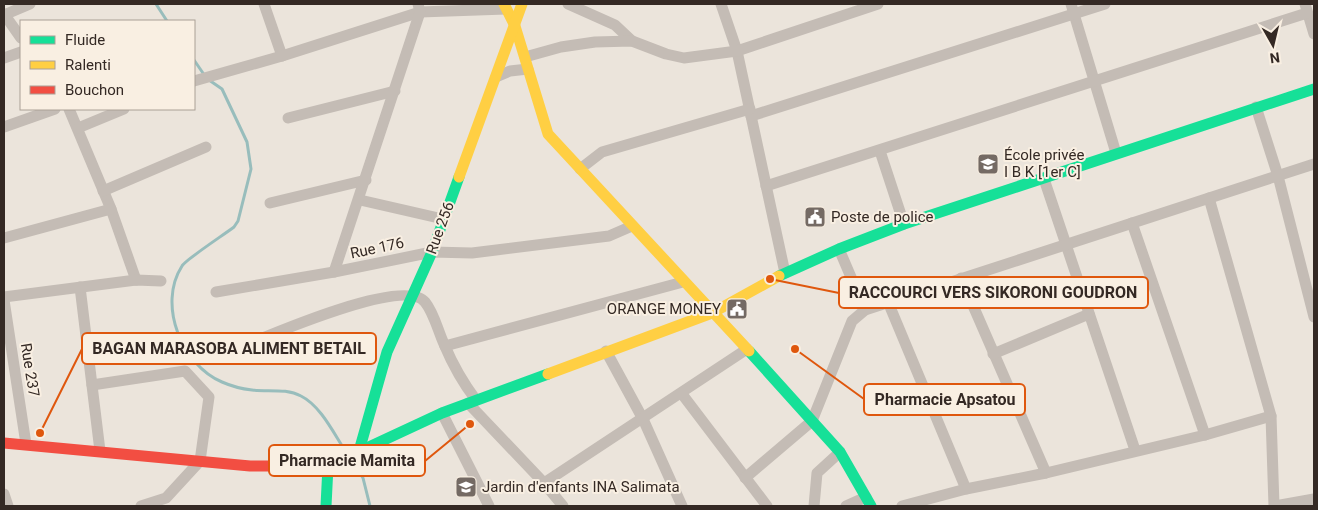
<svg xmlns="http://www.w3.org/2000/svg" width="1318" height="510" font-family="Roboto,sans-serif">
  <style>
    .lines { fill: none; stroke-linecap: round; stroke-linejoin: round }
    .stream { stroke: #98bdbc; stroke-width: 3 }
    .street { stroke: #c4bcb5; stroke-width: 11 }
    .fast { stroke: #16e098; stroke-width: 11 }
    .slow { stroke: #ffcf43; stroke-width: 11 }
    .jam { stroke: #f24e42; stroke-width: 11 }
    .labels { text-anchor: middle; stroke-width: 4; stroke-linejoin: round; paint-order: stroke }
    .poi-label { font-size: 15px; fill: #342924; stroke: #f9efe2; text-anchor: start }
    .street-label { font-size: 15px; fill: #342924; stroke: #f9efe2 }
    .leader { fill: none; stroke: #df570d; stroke-width: 2 }
    .callout-dot { fill: #df570d; stroke: #f9efe2; stroke-width: 2 }
    .callout { fill: #f9efe2; stroke: #df570d; stroke-width: 2 }
    .callout-label { font-size: 16px; text-anchor: middle; font-weight: bold; fill: #342924 }
  </style>
  <rect width="100%" height="100%" fill="#ebe4db"/>
  <g class="lines">
    <g class="stream">
      <polyline points="156,4 167,21"/>
      <polyline points="194,60 205,76"/>
      <path d="M209,80l13,9 25,53 4,27 -13,52 -4,6c-9,7 -49,33 -52,39 -25,39 0,99 40,116 9,4 21,7 30,8 16,2 34,-2 49,6 20,10 33,38 45,56"/>
      <polyline points="352,461 363,478 370,506"/>
    </g>
    <g class="street">
      <polyline points="264,4 282,56"/>
      <polyline points="568,4 615,25 632,41"/>
      <polyline points="721,4 737,51 785,273"/>
      <polyline points="1071,4 1116,153"/>
      <polyline points="1305,4 1314,34"/>
      <polyline points="4,14 21,38"/>
      <polyline points="4,15 30,4"/>
      <polyline points="525,57 561,47 595,42 632,41 666,54 684,58 737,51 878,4"/>
      <polyline points="4,58 21,52"/>
      <polyline points="496,77 510,71 528,69"/>
      <polyline points="194,81 282,56 420,12 506,9"/>
      <polyline points="1256,107 1278,176 1314,317"/>
      <polyline points="69,109 111,209 136,280"/>
      <polyline points="751,116 1105,4"/>
      <polyline points="288,118 395,91"/>
      <polyline points="4,127 55,109"/>
      <polyline points="78,128 124,109"/>
      <polyline points="880,151 904,224"/>
      <polyline points="580,169 602,152 750,109"/>
      <polyline points="1044,179 1135,450"/>
      <polyline points="766,186 1307,13"/>
      <polyline points="103,191 206,147"/>
      <polyline points="1209,198 1271,416 1274,506"/>
      <polyline points="360,200 443,219"/>
      <polyline points="270,203 366,180"/>
      <polyline points="1132,223 1205,435"/>
      <polyline points="4,238 111,209"/>
      <polyline points="839,249 865,310"/>
      <polyline points="334,272 420,12 418,4"/>
      <polyline points="961,278 1046,473"/>
      <polyline points="80,287 100,451"/>
      <polyline points="216,292 334,272 432,252 472,253 609,236 632,226"/>
      <polyline points="4,297 136,280 161,281"/>
      <polyline points="4,300 26,444"/>
      <polyline points="888,302 966,489"/>
      <polyline points="445,346 683,282"/>
      <polyline points="606,351 643,419 682,506"/>
      <polyline points="993,354 1089,314"/>
      <path d="M217,357c32,-13 186,-83 208,-55 9,11 13,29 19,42 8,19 19,39 32,56"/>
      <polyline points="92,385 185,371 209,397 200,461 166,498 141,506"/>
      <polyline points="682,394 767,506"/>
      <polyline points="468,403 544,483 563,506"/>
      <polyline points="442,413 489,506"/>
      <polyline points="745,478 812,421 852,321 865,310 1314,164"/>
      <polyline points="544,483 747,349"/>
      <polyline points="4,494 8,506"/>
      <polyline points="814,506 817,473 840,452"/>
      <polyline points="846,506 866,497"/>
      <polyline points="902,506 966,489 1046,473 1205,435 1271,416"/>
      <polyline points="1275,506 1314,499"/>
    </g>
    <g class="fast">
      <polyline points="779,276 839,249 904,224 1314,89"/>
      <polyline points="749,351 840,452 871,506"/>
      <polyline points="359,451 387,352 432,252 459,177"/>
      <polyline points="320,466 328,466 442,413 548,374"/>
      <polyline points="326,506 328,466"/>
    </g>
    <g class="slow">
      <polyline points="504,4 515,26 548,134 749,351"/>
      <polyline points="459,177 522,4"/>
      <polyline points="548,374 712,313 779,276"/>
    </g>
    <polyline class="jam" points="4,443 250,466 320,466"/>
  </g>
  <defs>
    <g id="school-square" transform="scale(1.125)"><rect x="-9" y="-9" width="18" height="18" rx="4" fill="#746a64" stroke="#f9efe2"/><path d="M0-5L7-2L0 1L-7-2ZM-4 1L0 2.5L4 1V4Q0 6-4 4Z" fill="#fff"/></g>
    <g id="civic-square" transform="scale(1.125)"><rect x="-9" y="-9" width="18" height="18" rx="4" fill="#746a64" stroke="#f9efe2"/><path d="M-.6-6.5H3V-4.5H.6V-3L4-1V1h2V6H-6V1h2V-1L-.6-3ZM-1.2 2.5V6h2.4V2.5Z" fill="#fff"/></g>
  </defs>
  <g fill-rule="evenodd">
    <use href="#school-square" x="988" y="164"/>
    <use href="#civic-square" x="815" y="217"/>
    <use href="#civic-square" x="737" y="309"/>
    <use href="#school-square" x="466" y="487"/>
  </g>
  <g class="labels">
    <g class="poi-label">
      <text x="1004" y="160">École privée<tspan x="1004" dy="17">I B K [1er C]</tspan></text>
      <text x="831" y="222">Poste de police</text>
      <text x="721" y="314" text-anchor="end">ORANGE MONEY</text>
      <text x="482" y="492">Jardin d'enfants INA Salimata</text>
    </g>
    <g class="street-label">
      <text transform="translate(440 228) rotate(-70)" y="5">Rue 256</text>
      <text transform="translate(377 248) rotate(-12)" y="5">Rue 176</text>
      <text transform="translate(30 370) rotate(81)" y="5">Rue 237</text>
    </g>
  </g>
  <path class="leader" d="M770 279L839 293M40 433L82 349M795 349L864 399M470 424L425 461"/>
  <g class="callout-dot">
    <circle cx="770" cy="279" r="5"/>
    <circle cx="40" cy="433" r="5"/>
    <circle cx="795" cy="349" r="5"/>
    <circle cx="470" cy="424" r="5"/>
  </g>
  <g class="callout">
    <rect x="839" y="277" width="309" height="31" rx="5"/>
    <rect x="82" y="333" width="294" height="31" rx="5"/>
    <rect x="864" y="384" width="161" height="31" rx="5"/>
    <rect x="269" y="445" width="156" height="31" rx="5"/>
  </g>
  <g class="callout-label">
    <text x="993" y="298">RACCOURCI VERS SIKORONI GOUDRON</text>
    <text x="229" y="354">BAGAN MARASOBA ALIMENT BETAIL</text>
    <text x="945" y="405">Pharmacie Apsatou</text>
    <text x="347" y="466">Pharmacie Mamita</text>
  </g>
  <rect width="1318" height="510" fill="none" stroke="#342924" stroke-width="10"/>
  <rect x="20" y="20" width="175" height="90" fill="#f9efe2" stroke="#aaa096"/>
  <rect x="30" y="36" width="25" height="8" fill="#16e098" stroke="#aaa096"/>
  <text x="65" y="45" font-size="15" fill="#342924">Fluide</text>
  <rect x="30" y="61" width="25" height="8" fill="#ffcf43" stroke="#aaa096"/>
  <text x="65" y="70" font-size="15" fill="#342924">Ralenti</text>
  <rect x="30" y="86" width="25" height="8" fill="#f24e42" stroke="#aaa096"/>
  <text x="65" y="95" font-size="15" fill="#342924">Bouchon</text>
  <g transform="translate(1273 45) rotate(172)" stroke="#f9efe2" stroke-width="4" paint-order="stroke">
  <path d="M0-4L9 19L0 12L-9 19Z" fill="#342924"/>
  <text y="-8" font-size="14" font-weight="bold" text-anchor="middle" fill="#342924">N</text>
  </g>
</svg>
